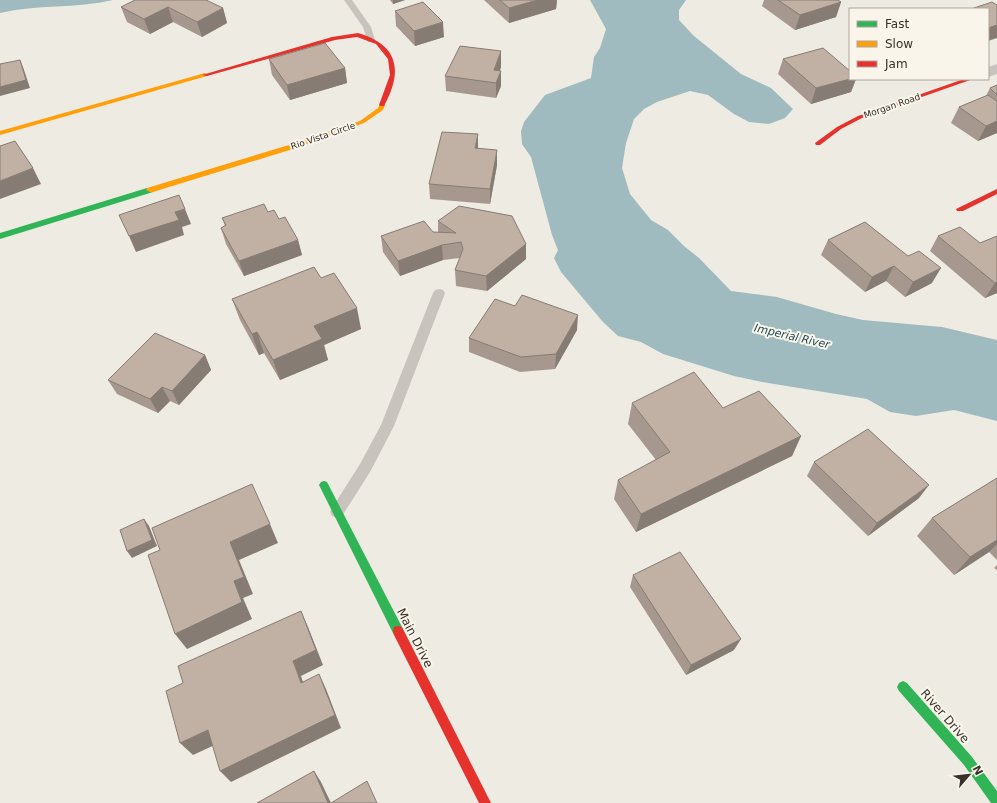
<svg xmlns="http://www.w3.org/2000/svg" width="997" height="803" font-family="'DejaVu Sans',sans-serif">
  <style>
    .water { fill: #a0bbbf }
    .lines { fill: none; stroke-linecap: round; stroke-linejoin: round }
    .lane { fill: #c8c3bc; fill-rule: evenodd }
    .street { fill: #c8c3bc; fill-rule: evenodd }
    .fast { fill: #30b455; fill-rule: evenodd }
    .slow { fill: #ff9f0a; fill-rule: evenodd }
    .jam { fill: #e5322d; fill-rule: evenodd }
    .wall { fill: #a6988e }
    .shaded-wall { fill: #877c74 }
    .building { fill: #c1b1a5; stroke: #877c74 }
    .labels { text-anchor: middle; stroke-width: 4; stroke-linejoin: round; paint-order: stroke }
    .far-street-label { font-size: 9px; fill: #38302a; stroke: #faf5eb }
    .water-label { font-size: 11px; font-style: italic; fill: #204e59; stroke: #faf5eb }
    .near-street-label { font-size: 12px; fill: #38302a; stroke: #faf5eb }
  </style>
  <rect width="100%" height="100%" fill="#eeebe3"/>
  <g class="water">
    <path d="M0,0h113c-37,9 -76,4 -113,13z"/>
    <polygon points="590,0 686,0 679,10 679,20 694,36 741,74 771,88 793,109 785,118 769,124 749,122 734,114 708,95 690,91 657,102 644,109 634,119 626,143 622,168 630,194 651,220 668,230 684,246 699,258 731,291 777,297 836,314 863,320 942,327 997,340 997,421 954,410 916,416 890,412 867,399 762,382 734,376 663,354 641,342 618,336 603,322 587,303 561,272 554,258 558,250 552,235 531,157 522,144 521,131 524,122 545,95 591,78 594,57 600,48 606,29"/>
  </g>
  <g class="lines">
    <g class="lane">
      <polygon points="344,0 352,0 371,27 375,40 374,42 368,42 363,27"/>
      <polygon points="439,289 443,290 445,293 394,426 370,472 342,516 337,518 332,516 330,512 332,508 360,464 381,425 433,293 435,290"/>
    </g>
    <polygon class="street" points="997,64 997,74 988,77 988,67"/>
    <g class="fast">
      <polygon points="147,188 150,188 154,190 153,192 0,239 0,233"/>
      <polygon points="324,481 327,482 402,627 403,631 402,635 398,636 394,635 319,485 321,482"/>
      <polygon points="903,681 907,683 972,757 997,791 997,803 991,803 964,765 899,691 897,687 899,683"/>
    </g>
    <g class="slow">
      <polygon points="205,73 208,75 207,76 0,135 0,131"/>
      <polygon points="382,103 385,105 383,110 364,123 293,149 153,192 150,192 146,190 147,188 289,145 360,121 378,108 380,104"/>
    </g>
    <g class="jam">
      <path d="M358,33c41,12 45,38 26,73h-4l-1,-1 11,-30 -2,-16 -12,-15 -19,-7 -22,3 -128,36 -5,-1 130,-38z"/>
      <polygon points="964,79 973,79 862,118 841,129 820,145 816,145 815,143 837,127 858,116"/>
      <polygon points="997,189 997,194 963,211 957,211 956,209"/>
      <polygon points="398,626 402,627 491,803 479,803 394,635 393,631 394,627"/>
    </g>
  </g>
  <g class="wall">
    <polygon points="135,0 223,8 227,23 202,37 173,22 150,34 127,22 121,7"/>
    <polygon points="390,0 405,0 393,4"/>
    <polygon points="484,0 557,0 556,9 509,23"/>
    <polygon points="764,0 838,0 841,2 836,17 795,30 762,6"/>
    <polygon points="395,11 444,37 415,46 396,26"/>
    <polygon points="269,59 345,68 347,83 290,100 272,75"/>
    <polygon points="783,59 850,79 856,79 851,92 811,104 778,74"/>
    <polygon points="501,67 500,71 501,71 501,86 496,98 446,91 445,76"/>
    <polygon points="997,85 997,133 978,141 951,123 959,107 986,96 990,88"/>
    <polygon points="478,149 497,165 490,204 430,199 429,184"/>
    <polygon points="268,212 279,219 298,240 302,255 244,276 226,244 221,228 225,226 222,218"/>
    <polygon points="438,221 526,244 526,259 487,291 456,286 455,270 460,258 443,260 400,276 383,252 381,236 438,233"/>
    <polygon points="865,222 932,283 905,297 886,281 865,292 821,255 828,240"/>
    <polygon points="938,236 980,243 997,236 997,293 985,298 930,251"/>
    <polygon points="321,278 361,329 324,345 328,360 280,380 264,353 259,355 240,320 232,299"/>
    <polygon points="577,330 555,369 520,372 469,352 469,338"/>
    <polygon points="205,355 211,370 179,405 170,401 158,413 117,394 108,380"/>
    <polygon points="632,403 723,408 801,436 792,456 636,532 614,499 618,480 656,460 628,424"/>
    <polygon points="814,462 919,498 868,536 807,476"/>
    <polygon points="997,478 997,560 989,552 954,575 917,536 932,518"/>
    <polygon points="997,565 997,570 994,568"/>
    <polygon points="633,575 734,650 686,675 630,587"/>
  </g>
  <g class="shaded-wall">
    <polygon points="393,0 405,0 393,4"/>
    <polygon points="538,0 557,0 556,9 509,23 509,8"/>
    <polygon points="841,2 836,17 795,30 800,15"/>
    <polygon points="168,7 173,22 150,34 144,19"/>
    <polygon points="223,8 227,23 202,37 197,22"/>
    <polygon points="443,22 444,37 415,46 414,31"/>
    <polygon points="997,25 997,38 988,41 988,28"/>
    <polygon points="501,51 501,67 495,83 494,70"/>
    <polygon points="20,60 23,67 30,88 0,96 0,87"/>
    <polygon points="345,68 347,83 290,100 287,85"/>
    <polygon points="501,71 501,86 496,98 496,83"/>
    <polygon points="850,79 856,79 851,92 811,104 816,88"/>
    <polygon points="997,121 997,133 978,141 986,126"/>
    <polygon points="478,134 478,150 475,148"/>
    <polygon points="497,150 497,165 490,204 490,189"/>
    <polygon points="33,168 41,184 0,199 0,181"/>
    <polygon points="185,209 191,224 182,227 184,235 136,252 129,236 175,212"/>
    <polygon points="298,240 302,255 244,276 239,261"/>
    <polygon points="526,244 526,259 487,291 486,276"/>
    <polygon points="442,245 443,260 400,276 398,261"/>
    <polygon points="894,266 886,281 865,292 872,277"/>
    <polygon points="941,268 932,283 905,297 913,282"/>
    <polygon points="997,282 997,293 985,298 995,283"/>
    <polygon points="357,308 361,329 324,345 328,360 280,380 273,360 314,326"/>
    <polygon points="578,315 577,330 555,369 556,354"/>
    <polygon points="257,332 264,353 259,355 252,334"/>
    <polygon points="205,355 211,370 179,405 172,391"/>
    <polygon points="162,387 170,401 158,413 150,399"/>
    <polygon points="801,436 792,456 636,532 641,514"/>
    <polygon points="929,485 919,498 868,536 877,523"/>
    <polygon points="144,519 149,526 157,546 132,558 127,551"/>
    <polygon points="270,524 278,543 239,560 253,594 243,598 252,619 187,649 175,634 234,581 230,542"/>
    <polygon points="997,540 997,544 989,552 954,575 970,557"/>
    <polygon points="301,611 308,627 323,665 301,676 308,697 301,683 293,661"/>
    <polygon points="741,639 734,650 686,675 691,665"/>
    <polygon points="319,674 326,689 341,728 231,782 220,771"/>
    <polygon points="208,730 219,743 193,755 180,743"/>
    <polygon points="314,771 321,782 331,803 328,803"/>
  </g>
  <g class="building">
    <polygon points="135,0 206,0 223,8 197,22 168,7 144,19 121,7"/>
    <polygon points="500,0 538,0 509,8"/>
    <polygon points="778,0 838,0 841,2 800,15"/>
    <polygon points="423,2 443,22 414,31 395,11"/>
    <polygon points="992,2 997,5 997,25 988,28 988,9 971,9"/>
    <polygon points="325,43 345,68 287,85 269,59"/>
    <polygon points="460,46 501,51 494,70 501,71 496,83 445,76"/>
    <polygon points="823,48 850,71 850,79 816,88 783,59"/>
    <polygon points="20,60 26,80 0,87 0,64"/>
    <polygon points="997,85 997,95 990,88"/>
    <polygon points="988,95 997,101 997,121 986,126 959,107"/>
    <polygon points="442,132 478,134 475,148 497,150 490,189 429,184"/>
    <polygon points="15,141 33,168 0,181 0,146"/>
    <polygon points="179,195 185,209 175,212 179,220 129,236 119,215"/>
    <polygon points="264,204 268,212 274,210 279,219 285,217 298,240 239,261 221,228 226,225 222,218"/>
    <polygon points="459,206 512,216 526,244 486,276 455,270 463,249 461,242 442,245 398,261 381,236 424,221 433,232 456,233 438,221"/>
    <polygon points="865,222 908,256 919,251 941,268 913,282 894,266 872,277 828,240"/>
    <polygon points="960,227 980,243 997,236 997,282 995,283 938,236"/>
    <polygon points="314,267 321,278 334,273 357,308 314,326 322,339 273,360 257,332 252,334 232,299"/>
    <polygon points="522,295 578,315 556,354 521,357 469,338 495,299 515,306"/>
    <polygon points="155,333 205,355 172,391 162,387 150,399 108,380"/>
    <polygon points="694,372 723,408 759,391 801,436 641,514 618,480 670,452 632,403"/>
    <polygon points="868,429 929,485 877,523 814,462"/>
    <polygon points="997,478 997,540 970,557 932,518"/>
    <polygon points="252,484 270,524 230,542 244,577 234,581 242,602 175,634 148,555 160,550 152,528"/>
    <polygon points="144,519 152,540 127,551 120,530"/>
    <polygon points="680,552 741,639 691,665 633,575"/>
    <polygon points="301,611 316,650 293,661 301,683 319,674 335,715 220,771 208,730 180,743 166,691 183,683 178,666"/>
    <polygon points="314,771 328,803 257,803"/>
    <polygon points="367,781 377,803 331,803"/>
  </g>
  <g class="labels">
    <g class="far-street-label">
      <text transform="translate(892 106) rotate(-19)" y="3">Morgan Road</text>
      <text transform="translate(323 136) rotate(-19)" y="3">Rio Vista Circle</text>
    </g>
    <g class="water-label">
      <text transform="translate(792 336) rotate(13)" y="4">Imperial River</text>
    </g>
    <g class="near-street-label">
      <text transform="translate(415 638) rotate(63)" y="4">Main Drive</text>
      <text transform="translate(945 716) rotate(49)" y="4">River Drive</text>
    </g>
  </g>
  <rect x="849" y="8" width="140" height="72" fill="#faf5eb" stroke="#aca69e"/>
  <rect x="857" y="21" width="20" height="6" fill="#30b455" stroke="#aca69e"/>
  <text x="885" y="28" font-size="12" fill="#38302a">Fast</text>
  <rect x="857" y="41" width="20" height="6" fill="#ff9f0a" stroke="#aca69e"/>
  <text x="885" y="48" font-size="12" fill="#38302a">Slow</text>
  <rect x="857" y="61" width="20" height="6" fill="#e5322d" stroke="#aca69e"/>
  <text x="885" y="68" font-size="12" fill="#38302a">Jam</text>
  <g transform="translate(969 775) rotate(62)" stroke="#faf5eb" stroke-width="3" paint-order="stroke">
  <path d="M0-3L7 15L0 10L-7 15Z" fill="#38302a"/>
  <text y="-6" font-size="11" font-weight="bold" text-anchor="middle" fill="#38302a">N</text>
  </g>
</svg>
